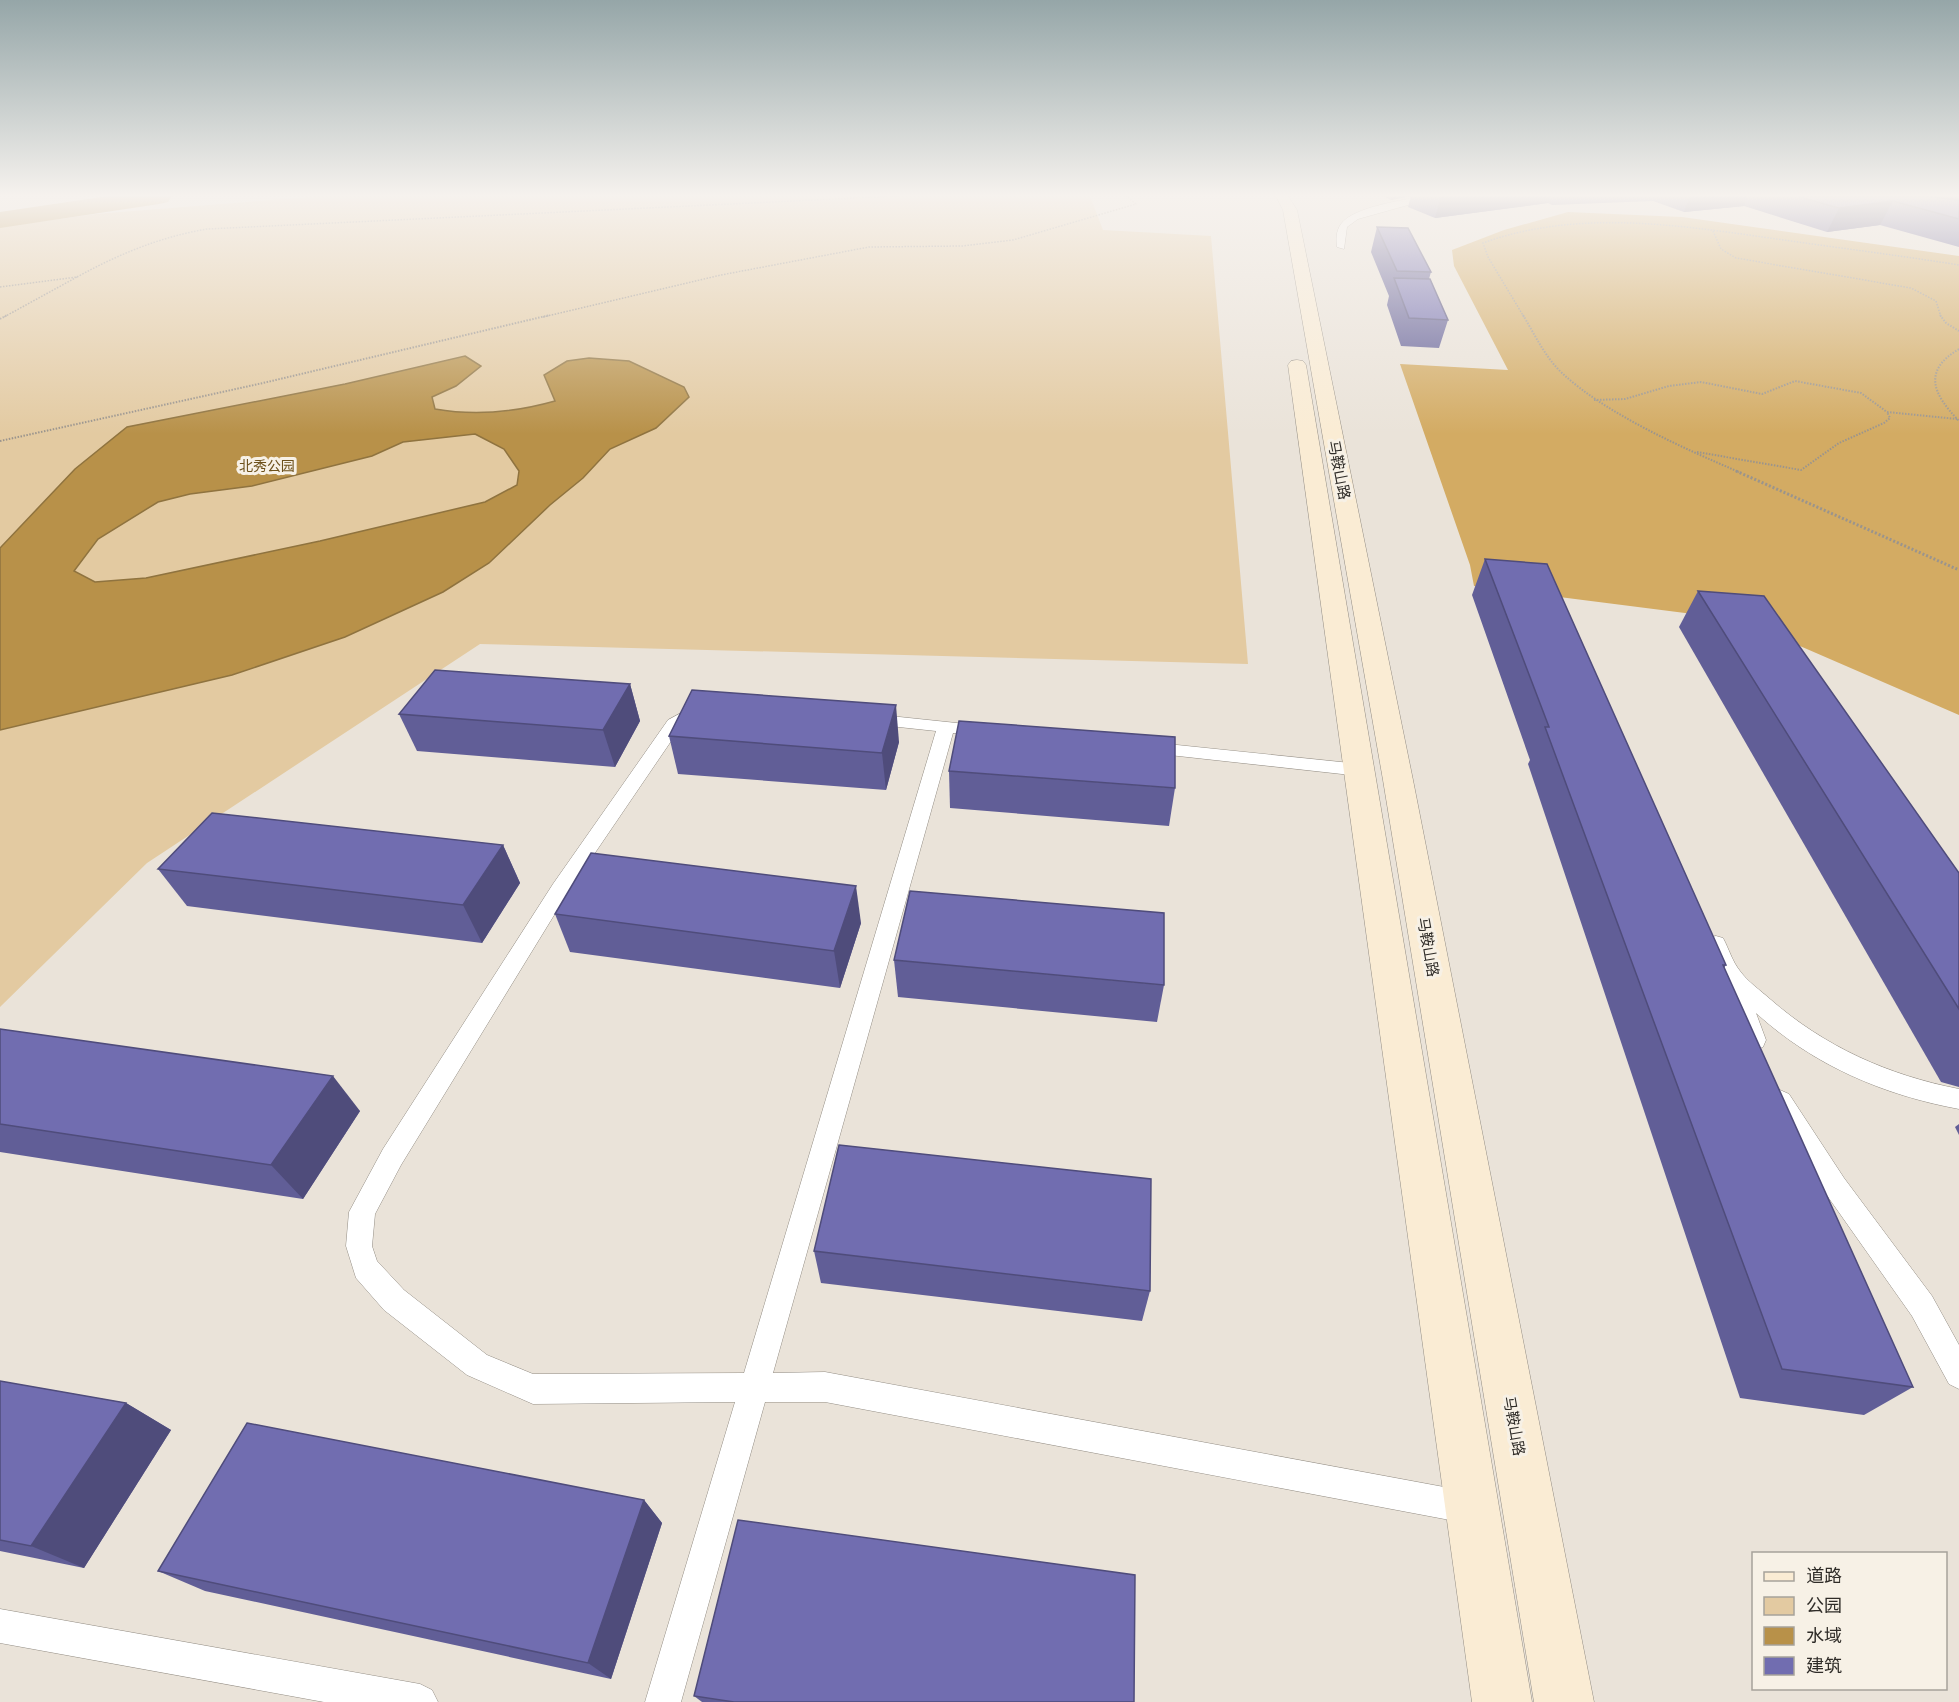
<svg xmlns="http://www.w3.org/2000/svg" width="1959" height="1702" font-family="'Source Sans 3','Noto Sans SC',sans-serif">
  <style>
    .green { fill: #e3caa1 }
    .forest { fill: #d3ab63 }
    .water { fill: #b89149; stroke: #8f733f; stroke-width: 1.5; fill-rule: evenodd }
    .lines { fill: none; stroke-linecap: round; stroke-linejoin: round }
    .river { fill: #b89149; fill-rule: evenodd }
    .lane-casing { stroke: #938d84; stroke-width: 1 }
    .secondary-casing { stroke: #938d84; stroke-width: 1 }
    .path-far2 { stroke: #9a948d; stroke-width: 1.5; stroke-dasharray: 1.5 1.5; stroke-linecap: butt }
    .path-far1 { stroke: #9a948d; stroke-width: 2; stroke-dasharray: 1.5 1.5; stroke-linecap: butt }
    .path { stroke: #9a948d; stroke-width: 3; stroke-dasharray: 2 2; stroke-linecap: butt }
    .lane { fill: #fff; fill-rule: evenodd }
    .secondary { fill: #faecd4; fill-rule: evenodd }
    .wall { fill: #615e97 }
    .shaded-wall { fill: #4f4c7b }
    .building { fill: #716db0; stroke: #4f4c7b; stroke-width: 1.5 }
    .labels { text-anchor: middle; stroke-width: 6; stroke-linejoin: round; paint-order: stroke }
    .far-park-label { font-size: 14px; fill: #6d511b; stroke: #f7f1e6 }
    .street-label { font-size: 15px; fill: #2f2c28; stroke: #f7f1e6 }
  </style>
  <rect width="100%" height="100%" fill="#eae3d9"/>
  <polygon class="green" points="321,196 1090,196 1103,230 1211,236 1248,664 480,644 147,863 0,1007 0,227 96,214"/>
  <polygon class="forest" points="1568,212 1682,217 1959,256 1959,715 1740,620 1474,586 1470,565 1400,364 1508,370 1454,266 1452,250 1504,230"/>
  <path class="water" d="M465,356l16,10 -25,20 -24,11 3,12c40,7 81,3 120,-8l-11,-26 23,-14 22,-3 40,3 55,26 5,10 -33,31 -46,21 -27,29 -33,27 -61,58 -46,29 -98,45 -113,38 -232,55v-182l75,-79 52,-42 218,-43zM475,434l29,15 15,22 -2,14 -32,17 -165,39 -174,37 -51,4 -21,-11 24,-32 60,-37 32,-8 62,-8 120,-30 31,-14z"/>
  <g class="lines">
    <polygon class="river" points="108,196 172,196 168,202 159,204 0,228 0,212"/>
    <g class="lane-casing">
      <g id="lane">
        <path d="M1424,196h16l-82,23 -11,8 -3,22 -7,-2c-1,-8 -1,-16 4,-23 12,-17 63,-24 83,-28z"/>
        <polygon points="696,705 702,706 704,710 680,728 567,894 401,1165 375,1214 372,1246 377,1261 404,1290 487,1355 533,1374 744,1373 936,731 871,724 865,723 862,719 865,715 871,714 985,726 991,727 994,731 991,735 985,736 953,733 773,1373 825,1372 1471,1492 1482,1497 1487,1508 1482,1519 1471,1524 825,1402 765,1402 681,1702 645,1702 735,1402 533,1404 467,1375 384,1310 356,1278 346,1246 349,1212 383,1149 553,884 668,720"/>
        <polygon points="1148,742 1360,764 1366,766 1369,770 1366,774 1360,776 1142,752 1139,748 1142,744"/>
        <path d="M1716,936l7,2c6,11 9,23 17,33 8,11 20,19 30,28 55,48 118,76 189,90v20c-76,-14 -146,-44 -203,-96l10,27 -3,7 -8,3 -8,-3 -42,-103 4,-6z"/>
        <polygon points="1780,1090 1789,1094 1844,1178 1932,1296 1959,1345 1959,1389 1949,1384 1912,1316 1826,1194 1771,1108 1768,1101 1771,1094"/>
        <polygon points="0,1609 420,1684 432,1690 438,1702 324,1702 0,1643"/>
      </g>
    </g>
    <g class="secondary-casing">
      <g id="secondary">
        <polygon points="1276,196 1288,196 1297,210 1413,780 1594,1702 1534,1702 1383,780 1283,210"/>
        <polygon points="1297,360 1303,361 1306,365 1532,1702 1472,1702 1288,365 1291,361"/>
      </g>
    </g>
    <g class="path-far2">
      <polyline points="1713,231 1721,249 1736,258 1911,288 1936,301 1941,317"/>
      <path d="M77,277c42,-23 83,-40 130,-48l691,-33"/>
      <polyline points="0,287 77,277 4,317"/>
      <polyline points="543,317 721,275 869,247 962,246 1013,240 1136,204 1126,196"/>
      <path d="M1524,317l-36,-60 -5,-14c99,-36 207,-16 308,-2 56,8 112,15 168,24"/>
    </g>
    <g class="path-far1">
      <path d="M1523,315c12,20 22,42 39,58 44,41 121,75 177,99"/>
      <polyline points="1940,315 1946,323 1959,331"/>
      <polyline points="0,319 7,315"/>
      <path d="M1959,349c-37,22 -26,45 0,72"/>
      <polyline points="1594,400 1625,399 1669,386 1701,382 1762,394 1795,381 1861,393 1887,412"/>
      <polyline points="0,441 263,383 550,315"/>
      <polyline points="1697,452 1801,470 1839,443 1884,423 1890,418 1887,412 1957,419"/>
    </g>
    <polyline class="path" points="1736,471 1959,570"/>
    <use href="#lane" class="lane"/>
    <use href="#secondary" class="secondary"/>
  </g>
  <g class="wall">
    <polygon points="1383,196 1959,196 1959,247 1880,225 1827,232 1744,206 1684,212 1653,201 1552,205 1548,203 1435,218 1408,207 1411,196 1391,200"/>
    <polygon points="1377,227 1431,272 1429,279 1448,320 1439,348 1401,346 1387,305 1389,296 1371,252"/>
    <polygon points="1485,559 1726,965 1724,968 1913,1387 1864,1415 1740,1398 1528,764 1530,760 1472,595"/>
    <polygon points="1698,591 1959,873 1959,1087 1941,1082 1679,627"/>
    <polygon points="630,684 640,721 615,767 417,751 399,714"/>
    <polygon points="669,736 899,742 886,790 678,774"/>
    <polygon points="949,771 1175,788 1169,826 950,808"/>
    <polygon points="503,845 520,883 482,943 187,906 158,869"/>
    <polygon points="555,914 861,923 840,988 570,952"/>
    <polygon points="894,960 1164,985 1157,1022 898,997"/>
    <polygon points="0,1029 360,1111 303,1199 0,1152"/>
    <polygon points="1959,1124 1959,1135 1955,1127"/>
    <polygon points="814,1251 1150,1291 1142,1321 821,1283"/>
    <polygon points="0,1381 126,1403 171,1430 84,1568 0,1551"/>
    <polygon points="644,1500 662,1523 611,1679 205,1591 158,1571"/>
    <polygon points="694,1696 1134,1702 702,1702"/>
  </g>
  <g class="shaded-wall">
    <polygon points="1392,196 1411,196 1391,200"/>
    <polygon points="1441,196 1550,196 1548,203 1435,218"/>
    <polygon points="1690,196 1748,196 1744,206 1684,212"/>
    <polygon points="1893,201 1880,225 1827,232 1839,208"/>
    <polygon points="630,684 640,721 615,767 603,730"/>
    <polygon points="896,705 899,742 886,790 882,753"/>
    <polygon points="503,845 520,883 482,943 463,905"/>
    <polygon points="856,886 861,923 840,988 834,951"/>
    <polygon points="333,1076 360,1111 303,1199 271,1165"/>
    <polygon points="126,1403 171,1430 84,1568 31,1546"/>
    <polygon points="644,1500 662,1523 611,1679 588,1663"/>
  </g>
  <g class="building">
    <polygon points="1796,196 1925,196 1959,200 1959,219 1893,201 1839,208"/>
    <polygon points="1377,227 1408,228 1431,272 1397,271"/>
    <polygon points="1394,278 1430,279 1448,320 1409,318"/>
    <polygon points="1485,559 1547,564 1726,965 1723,965 1913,1387 1782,1369 1545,727 1549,727"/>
    <polygon points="1698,591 1764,596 1959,873 1959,1009"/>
    <polygon points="435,670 630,684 603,730 399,714"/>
    <polygon points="692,690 896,705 882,753 669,736"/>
    <polygon points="959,721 1175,737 1175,788 949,771"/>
    <polygon points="212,813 503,845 463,905 158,869"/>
    <polygon points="591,853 856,886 834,951 555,914"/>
    <polygon points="910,891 1164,913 1164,985 894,960"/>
    <polygon points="0,1029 333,1076 271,1165 0,1124"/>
    <polygon points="839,1145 1151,1179 1150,1291 814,1251"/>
    <polygon points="0,1381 126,1403 31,1546 0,1540"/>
    <polygon points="247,1423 644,1500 588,1663 158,1571"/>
    <polygon points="738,1520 1135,1575 1134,1702 734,1702 694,1696"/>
  </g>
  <linearGradient id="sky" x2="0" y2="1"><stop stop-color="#95a6a8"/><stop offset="0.45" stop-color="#f6f2ee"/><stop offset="1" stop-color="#f6f2ee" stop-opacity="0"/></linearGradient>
  <rect width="1959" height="434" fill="url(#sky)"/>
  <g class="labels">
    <g class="far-park-label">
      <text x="267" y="471">北秀公园</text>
    </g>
    <g class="street-label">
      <text transform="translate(1339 470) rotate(79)" y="5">马鞍山路</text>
      <text transform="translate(1428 947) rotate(80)" y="5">马鞍山路</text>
      <text transform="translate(1514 1426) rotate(80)" y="5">马鞍山路</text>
    </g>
  </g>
  <rect x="1752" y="1552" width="195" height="138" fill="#f7f1e6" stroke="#a7a29a" stroke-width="1.5"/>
  <rect x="1764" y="1572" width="30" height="9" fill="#faecd4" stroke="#a7a29a" stroke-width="1.5"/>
  <text x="1806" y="1582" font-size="18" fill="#2f2c28">道路</text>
  <rect x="1764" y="1597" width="30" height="18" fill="#e3caa1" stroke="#a7a29a" stroke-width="1.5"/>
  <text x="1806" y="1612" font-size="18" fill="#2f2c28">公园</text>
  <rect x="1764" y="1627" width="30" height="18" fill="#b89149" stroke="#a7a29a" stroke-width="1.5"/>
  <text x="1806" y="1642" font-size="18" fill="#2f2c28">水域</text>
  <rect x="1764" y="1657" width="30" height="18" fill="#716db0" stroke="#a7a29a" stroke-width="1.5"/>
  <text x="1806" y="1672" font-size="18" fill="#2f2c28">建筑</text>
</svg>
